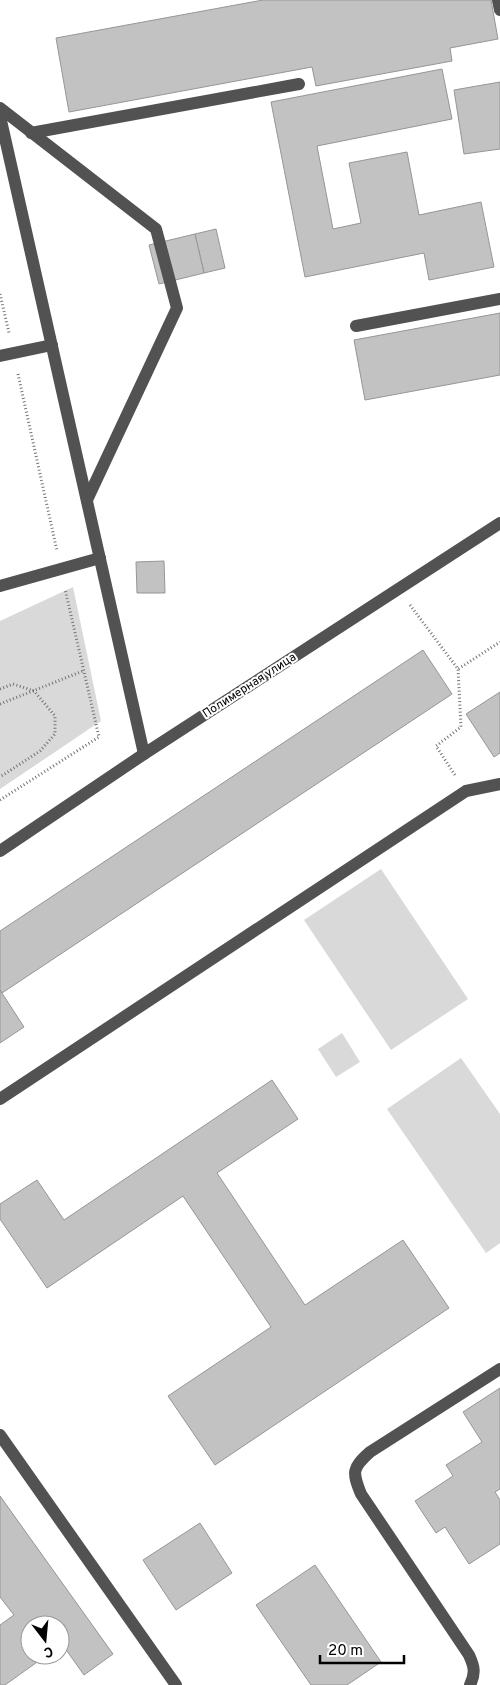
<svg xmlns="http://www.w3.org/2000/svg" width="500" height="1685" font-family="Overpass,sans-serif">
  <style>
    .green { fill: #d9d9d9 }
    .building { fill: #c2c2c2; stroke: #969696 }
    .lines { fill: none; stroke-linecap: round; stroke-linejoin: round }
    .path { stroke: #747474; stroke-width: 3; stroke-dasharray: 1 2.5; stroke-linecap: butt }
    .minor { stroke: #525252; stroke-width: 12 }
    .labels { text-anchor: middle; stroke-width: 4; stroke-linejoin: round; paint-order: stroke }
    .street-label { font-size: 12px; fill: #000; stroke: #fff }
  </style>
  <rect width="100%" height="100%" fill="#fff"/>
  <g class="green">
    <polygon points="73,587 101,721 0,789 0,621"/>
    <polygon points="381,869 468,999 391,1050 304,920"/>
    <polygon points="342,1033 360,1062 336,1077 318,1049"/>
    <polygon points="461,1058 500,1114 500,1243 486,1253 387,1109"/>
  </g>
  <g class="building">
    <polygon points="263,0 491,0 498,39 450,48 452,61 316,86 312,67 69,112 56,38"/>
    <polygon points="442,69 452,119 317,146 333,229 361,223 349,163 407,152 419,215 481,202 494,267 429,280 424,253 305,277 271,102"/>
    <polygon points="500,82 500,149 464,154 454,90"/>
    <polygon points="216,229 225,268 204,273 195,234"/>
    <polygon points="195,234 204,273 159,284 149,245"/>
    <polygon points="500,313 500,375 365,400 354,340"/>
    <polygon points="164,561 165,593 137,593 136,562"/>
    <polygon points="423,650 452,694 2,993 0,990 0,931"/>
    <polygon points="500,692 500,753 494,757 466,714"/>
    <polygon points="0,990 24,1027 0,1043"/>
    <polygon points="272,1080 298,1119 217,1173 305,1305 403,1240 449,1308 215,1465 168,1396 271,1327 183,1196 47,1288 0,1219 0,1204 37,1180 64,1220"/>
    <polygon points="500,1388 500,1489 495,1492 500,1500 500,1544 469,1564 445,1527 436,1533 415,1501 453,1476 446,1465 482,1442 463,1412"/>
    <polygon points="0,1496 113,1654 84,1675 62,1644 60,1646 60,1625 30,1625 30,1655 47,1655 5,1685 0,1685 0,1625 14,1615 0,1597"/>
    <polygon points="200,1523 232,1573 176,1610 143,1560"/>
    <polygon points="315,1565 381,1662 347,1685 311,1685 256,1605"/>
  </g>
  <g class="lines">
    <g class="path">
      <polyline points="0,294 9,333"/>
      <polyline points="18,374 57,551"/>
      <polyline points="410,605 458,669 500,642"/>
      <polyline points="0,689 13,684 34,691 55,716 55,734 40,751 0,777"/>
      <polyline points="0,704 83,671"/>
      <polyline points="455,775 436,746 461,727 458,669"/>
      <polyline points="0,800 99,737 65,589"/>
    </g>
    <g class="minor">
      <polyline points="498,0 500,10"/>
      <polyline points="0,108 156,229 177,308 87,500"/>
      <polyline points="0,116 144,754"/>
      <polyline points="31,133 299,84"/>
      <polyline points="356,326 500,299"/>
      <polyline points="0,356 52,345"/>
      <polyline points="0,586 100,558"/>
      <polyline points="0,851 144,754 500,523"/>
      <polyline points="0,1099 466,791 500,784"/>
      <polyline points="0,1435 176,1685"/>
      <path d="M470,1685c6,-12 4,-19 -1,-30l-108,-161c-9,-22 -9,-26 9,-42l130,-83"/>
    </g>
  </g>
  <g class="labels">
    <g class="street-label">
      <text transform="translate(249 685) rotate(-33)" y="4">Полимерная улица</text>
    </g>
  </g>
  <g transform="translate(45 1640) rotate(164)"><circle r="24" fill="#ffffff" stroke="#999999"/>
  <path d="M0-4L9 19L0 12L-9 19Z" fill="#000000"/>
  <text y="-8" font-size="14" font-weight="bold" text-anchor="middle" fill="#000000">С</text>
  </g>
  <path d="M320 1655v8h84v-8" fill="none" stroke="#000000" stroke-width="2.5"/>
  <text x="328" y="1655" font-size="15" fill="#000000" stroke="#ffffff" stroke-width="4" paint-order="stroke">20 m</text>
</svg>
